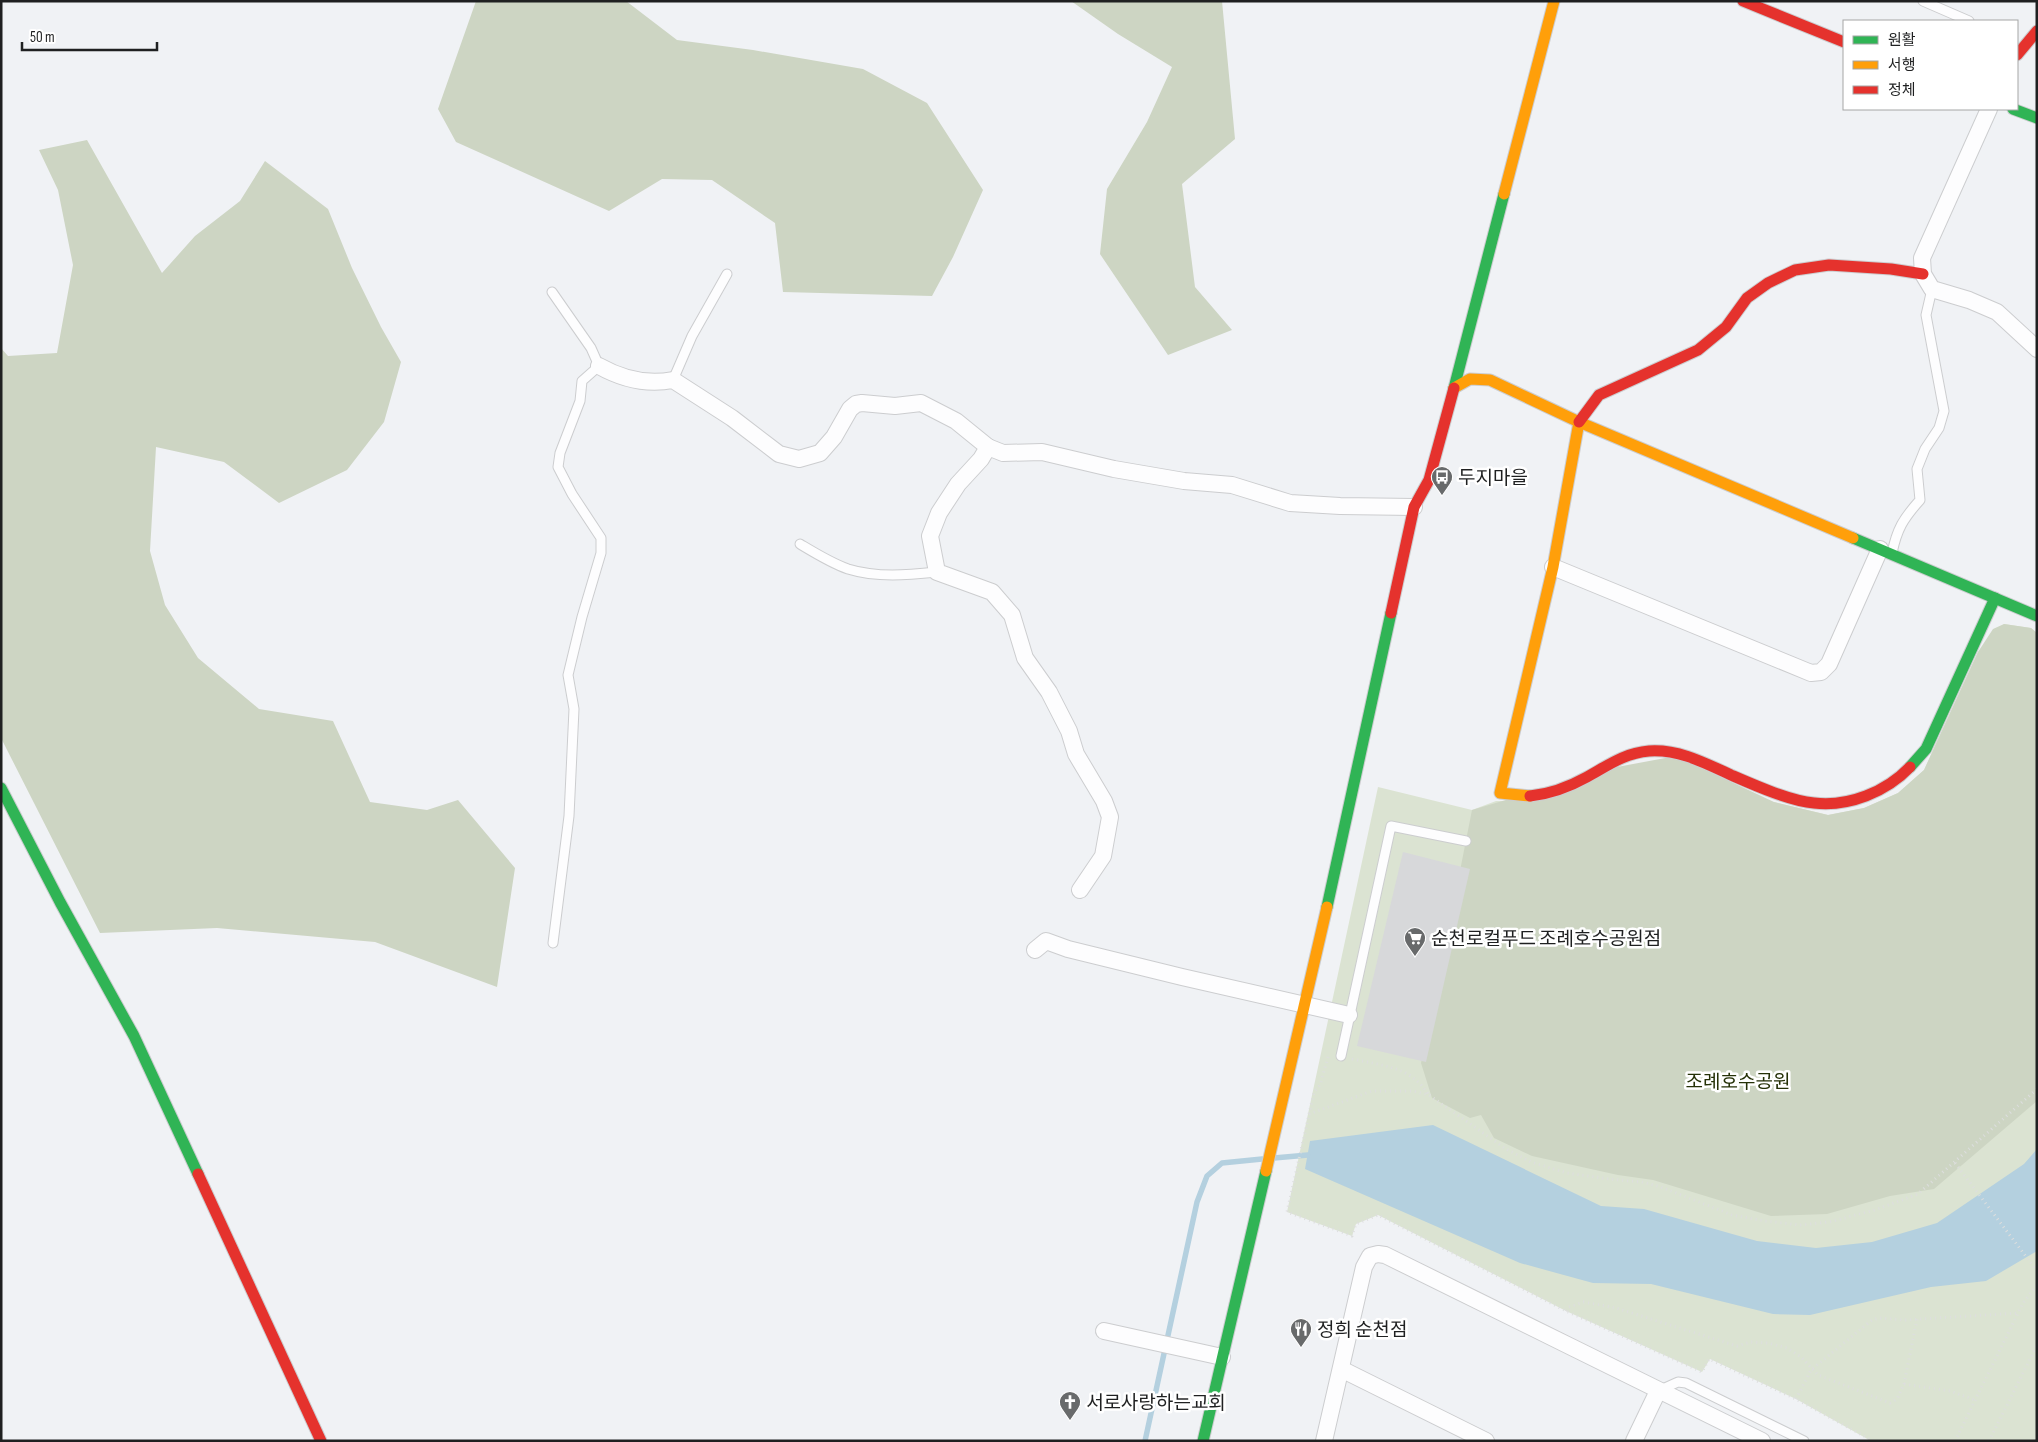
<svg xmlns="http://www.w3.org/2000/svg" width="2038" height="1442" font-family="'Sofia Sans Condensed','Noto Sans KR',sans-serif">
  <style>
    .green { fill: #dbe3d2 }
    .forest { fill: #cdd5c3 }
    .water { fill: #b4d0df }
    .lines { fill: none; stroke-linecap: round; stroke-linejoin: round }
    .stream { stroke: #b4d0df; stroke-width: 5.5 }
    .building { fill: #d7d8da }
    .lane-casing { stroke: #cccdcf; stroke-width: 11 }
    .street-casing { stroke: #cccdcf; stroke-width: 18 }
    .fast-casing { stroke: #cccdcf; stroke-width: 13 }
    .slow-casing { stroke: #cccdcf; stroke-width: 13 }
    .jam-casing { stroke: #cccdcf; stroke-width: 13 }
    .path { stroke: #dddede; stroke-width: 3; stroke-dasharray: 1 4; stroke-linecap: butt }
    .lane { stroke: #fdfdfe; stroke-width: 9 }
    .street { stroke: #fdfdfe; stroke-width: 16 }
    .fast { stroke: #30b455; stroke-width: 11 }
    .slow { stroke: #ff9f0a; stroke-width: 11 }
    .jam { stroke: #e5322d; stroke-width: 11 }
    .labels { text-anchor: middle; stroke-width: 5; stroke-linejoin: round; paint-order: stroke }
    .poi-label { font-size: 19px; fill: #1f2021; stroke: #fff; text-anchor: start }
    .park-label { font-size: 19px; fill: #253107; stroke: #fff }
  </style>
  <rect width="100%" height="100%" fill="#f0f2f5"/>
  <polygon class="green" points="2004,624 2031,628 2037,633 2037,1441 1871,1441 1796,1399 1710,1359 1702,1372 1566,1311 1378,1215 1356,1224 1352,1236 1287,1212 1378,787 1472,810 1496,801 1774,802 1828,815 1864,808 1898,793 1924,770 1978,652"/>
  <g class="forest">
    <polygon points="476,1 626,1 677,40 753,50 863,69 927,103 983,190 953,257 932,296 783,292 775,223 712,180 662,179 609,211 456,142 438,109"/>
    <polygon points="1071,1 1222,1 1235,139 1182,184 1195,287 1232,330 1168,355 1100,254 1107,189 1147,122 1172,67 1118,34"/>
    <polygon points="87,140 162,273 195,236 240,201 265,161 328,209 352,268 381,327 401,362 384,422 347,470 279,503 224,462 156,447 150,551 165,605 198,658 259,709 333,721 370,802 427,810 458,800 515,868 497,987 375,942 217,928 100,933 1,738 1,348 8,356 57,353 73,265 58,190 39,150"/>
    <polygon points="2004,624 2031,628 2037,633 2037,1101 1934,1189 1890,1196 1827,1214 1771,1216 1653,1180 1618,1175 1532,1156 1494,1138 1481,1115 1470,1118 1432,1098 1421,1063 1426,1043 1472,810 1617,767 1676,756 1774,802 1828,815 1864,808 1898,793 1924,770 1978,652 1993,629"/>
  </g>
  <polygon class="water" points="1433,1125 1601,1206 1644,1209 1757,1241 1816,1248 1872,1242 1937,1223 2024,1164 2037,1149 2037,1251 1986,1281 1931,1287 1810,1315 1773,1314 1651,1284 1593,1283 1520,1263 1305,1169 1310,1141"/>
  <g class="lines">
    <g class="stream">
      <polyline points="1274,1158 1308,1155"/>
      <polyline points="1145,1441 1197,1202 1207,1176 1222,1163 1262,1159"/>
    </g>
  </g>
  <polygon class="building" points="1403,852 1470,869 1426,1062 1357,1046"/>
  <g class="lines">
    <g class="lane-casing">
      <g id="lane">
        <polyline points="1923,1 1969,21"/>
        <polyline points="552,292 591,348 599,366 582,381 580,401 560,453 558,467 572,494 601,538 601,553 582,617 568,675 574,709 569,816 553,943"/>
        <polyline points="673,380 692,336 727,274"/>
        <path d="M800,544c15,9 31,19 48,25 29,9 60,6 89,3"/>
        <path d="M1892,553c5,-24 11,-34 28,-53l-3,-31 8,-20 14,-21 5,-17 -18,-96 6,-26"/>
        <polyline points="1341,1056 1391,826 1466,841"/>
        <polyline points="1658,1391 1678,1382 1686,1383 1804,1441"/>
      </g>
    </g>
    <g class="street-casing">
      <g id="street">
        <polyline points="1989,109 1922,258 1923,274 1932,289 1969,300 1997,312 2037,349"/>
        <path d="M599,366c23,13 48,19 74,14l59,38 47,36 20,5 21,-6 14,-16 16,-28 6,-5 6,-1 33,3 26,-3 35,18 32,26"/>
        <polyline points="1553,567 1811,673 1821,672 1829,664 1880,549"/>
        <polyline points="1080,890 1103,856 1110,817 1104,801 1076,754 1069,731 1049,692 1025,658 1012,615 992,592 937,572 930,536 939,513 958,484 981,459 988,447 1003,453 1042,452 1114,469 1184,481 1232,485 1290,503 1340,506 1414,507"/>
        <polyline points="1035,950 1046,941 1068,949 1182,977 1349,1015"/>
        <polyline points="1104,1331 1222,1357"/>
        <polyline points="1341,1369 1486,1441"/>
        <path d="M1324,1441l40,-174 6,-11 8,-2 7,1c126,61 251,125 377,186"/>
        <polyline points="1634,1441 1658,1391"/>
      </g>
    </g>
    <g class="fast-casing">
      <g id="fast">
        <polyline points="2013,109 2037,118"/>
        <polyline points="1454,388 1504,194"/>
        <polyline points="1853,538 2037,616"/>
        <polyline points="1910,767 1926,749 1995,598"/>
        <polyline points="1,788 60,902 134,1036 198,1174"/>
        <polyline points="1327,907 1391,613"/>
        <polyline points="1203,1441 1266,1171"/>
      </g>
    </g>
    <g class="slow-casing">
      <g id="slow">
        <polyline points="1504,194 1554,1"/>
        <polyline points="1454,388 1470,379 1490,380 1579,422 1853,538"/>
        <polyline points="1530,796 1500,793 1553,567 1579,422"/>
        <polyline points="1266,1171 1327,907"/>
      </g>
    </g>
    <g class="jam-casing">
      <g id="jam">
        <polyline points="1743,1 1844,42"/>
        <polyline points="2017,55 2037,31"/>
        <polyline points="1579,422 1599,395 1698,350 1726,327 1747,298 1768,283 1795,270 1829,265 1891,269 1923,274"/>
        <polyline points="1391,613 1414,507 1429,480 1454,388"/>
        <path d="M1530,796c20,-2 39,-9 57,-19 20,-11 37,-24 62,-26 30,-2 56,12 82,24 23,10 59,26 83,28 35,4 72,-11 96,-36"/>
        <polyline points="198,1174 321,1441"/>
      </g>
    </g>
    <g class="path">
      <polyline points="1328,1057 1320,1085 1314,1092 1287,1212 1352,1236 1356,1224 1378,1215 1566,1311 1702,1372 1709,1359 1796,1399 1873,1441"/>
      <path d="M1352,1059c32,7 58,7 77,36"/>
      <polyline points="1309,1114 1372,1091 1413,1091 1429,1095 1506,1149 1531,1162 1567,1173 1609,1179 1642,1182 1661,1187 1732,1215 1765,1221 1800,1225 1829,1222 1875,1210 1918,1194 2037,1089"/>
      <polyline points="1955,1163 2037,1271"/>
      <polyline points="1566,1311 1569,1307 1584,1302 1616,1308 1737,1346 1750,1342 1768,1343 1787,1348 1801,1357 1818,1375 1890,1403 1897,1399 1904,1384 1950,1391 1975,1400"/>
      <polyline points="1904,1384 1917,1319"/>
      <polyline points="1796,1399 1811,1370 1872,1320 1879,1318 1905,1320 2018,1313"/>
      <polyline points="1955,1441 2023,1303 2037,1285"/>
      <polyline points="1989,1441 2037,1345"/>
    </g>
    <use href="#lane" class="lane"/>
    <use href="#street" class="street"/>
    <use href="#fast" class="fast"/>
    <use href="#slow" class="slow"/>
    <use href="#jam" class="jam"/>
  </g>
  <defs>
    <g id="bus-pin" transform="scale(1.125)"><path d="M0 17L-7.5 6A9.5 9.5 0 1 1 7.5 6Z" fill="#686a6b" stroke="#fff"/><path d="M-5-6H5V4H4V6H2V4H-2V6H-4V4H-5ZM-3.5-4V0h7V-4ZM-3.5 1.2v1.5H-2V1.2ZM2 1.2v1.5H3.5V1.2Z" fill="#fff"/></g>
    <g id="supermarket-pin" transform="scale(1.125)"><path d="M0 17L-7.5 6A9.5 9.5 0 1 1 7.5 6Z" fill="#686a6b" stroke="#fff"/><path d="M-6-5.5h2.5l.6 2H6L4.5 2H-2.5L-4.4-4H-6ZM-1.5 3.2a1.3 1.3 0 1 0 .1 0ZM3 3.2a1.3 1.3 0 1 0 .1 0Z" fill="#fff"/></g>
    <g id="restaurant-pin" transform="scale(1.125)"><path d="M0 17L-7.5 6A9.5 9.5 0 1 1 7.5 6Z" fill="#686a6b" stroke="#fff"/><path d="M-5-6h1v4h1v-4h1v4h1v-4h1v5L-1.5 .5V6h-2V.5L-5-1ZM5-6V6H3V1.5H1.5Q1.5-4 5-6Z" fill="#fff"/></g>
    <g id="church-pin" transform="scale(1.125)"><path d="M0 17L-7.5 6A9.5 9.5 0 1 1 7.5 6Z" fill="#686a6b" stroke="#fff"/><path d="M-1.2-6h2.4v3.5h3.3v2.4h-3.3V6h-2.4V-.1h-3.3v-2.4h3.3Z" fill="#fff"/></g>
  </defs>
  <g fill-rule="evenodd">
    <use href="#bus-pin" x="1442" y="477"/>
    <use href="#supermarket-pin" x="1415" y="938"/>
    <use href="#restaurant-pin" x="1301" y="1329"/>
    <use href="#church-pin" x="1070" y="1402"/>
  </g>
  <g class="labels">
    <g class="poi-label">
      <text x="1458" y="484">두지마을</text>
      <text x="1431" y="945">순천로컬푸드 조례호수공원점</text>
      <text x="1317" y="1336">정희 순천점</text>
      <text x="1086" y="1409">서로사랑하는교회</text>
    </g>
    <g class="park-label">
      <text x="1738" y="1088">조례호수공원</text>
    </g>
  </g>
  <rect width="2038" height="1442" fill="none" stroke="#1f2021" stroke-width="5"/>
  <rect x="1843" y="20" width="175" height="90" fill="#ffffff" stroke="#a5a6a6"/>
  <rect x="1853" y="36" width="25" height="8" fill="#30b455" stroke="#a5a6a6"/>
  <text x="1888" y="45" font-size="15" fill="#1f2021">원활</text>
  <rect x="1853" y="61" width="25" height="8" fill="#ff9f0a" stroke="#a5a6a6"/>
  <text x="1888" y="70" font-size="15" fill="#1f2021">서행</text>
  <rect x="1853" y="86" width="25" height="8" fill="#e5322d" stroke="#a5a6a6"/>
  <text x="1888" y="95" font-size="15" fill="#1f2021">정체</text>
  <path d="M22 42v8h135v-8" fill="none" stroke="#1f2021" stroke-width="2.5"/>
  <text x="30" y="42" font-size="15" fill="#1f2021" stroke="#ffffff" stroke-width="4" paint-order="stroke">50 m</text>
</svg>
